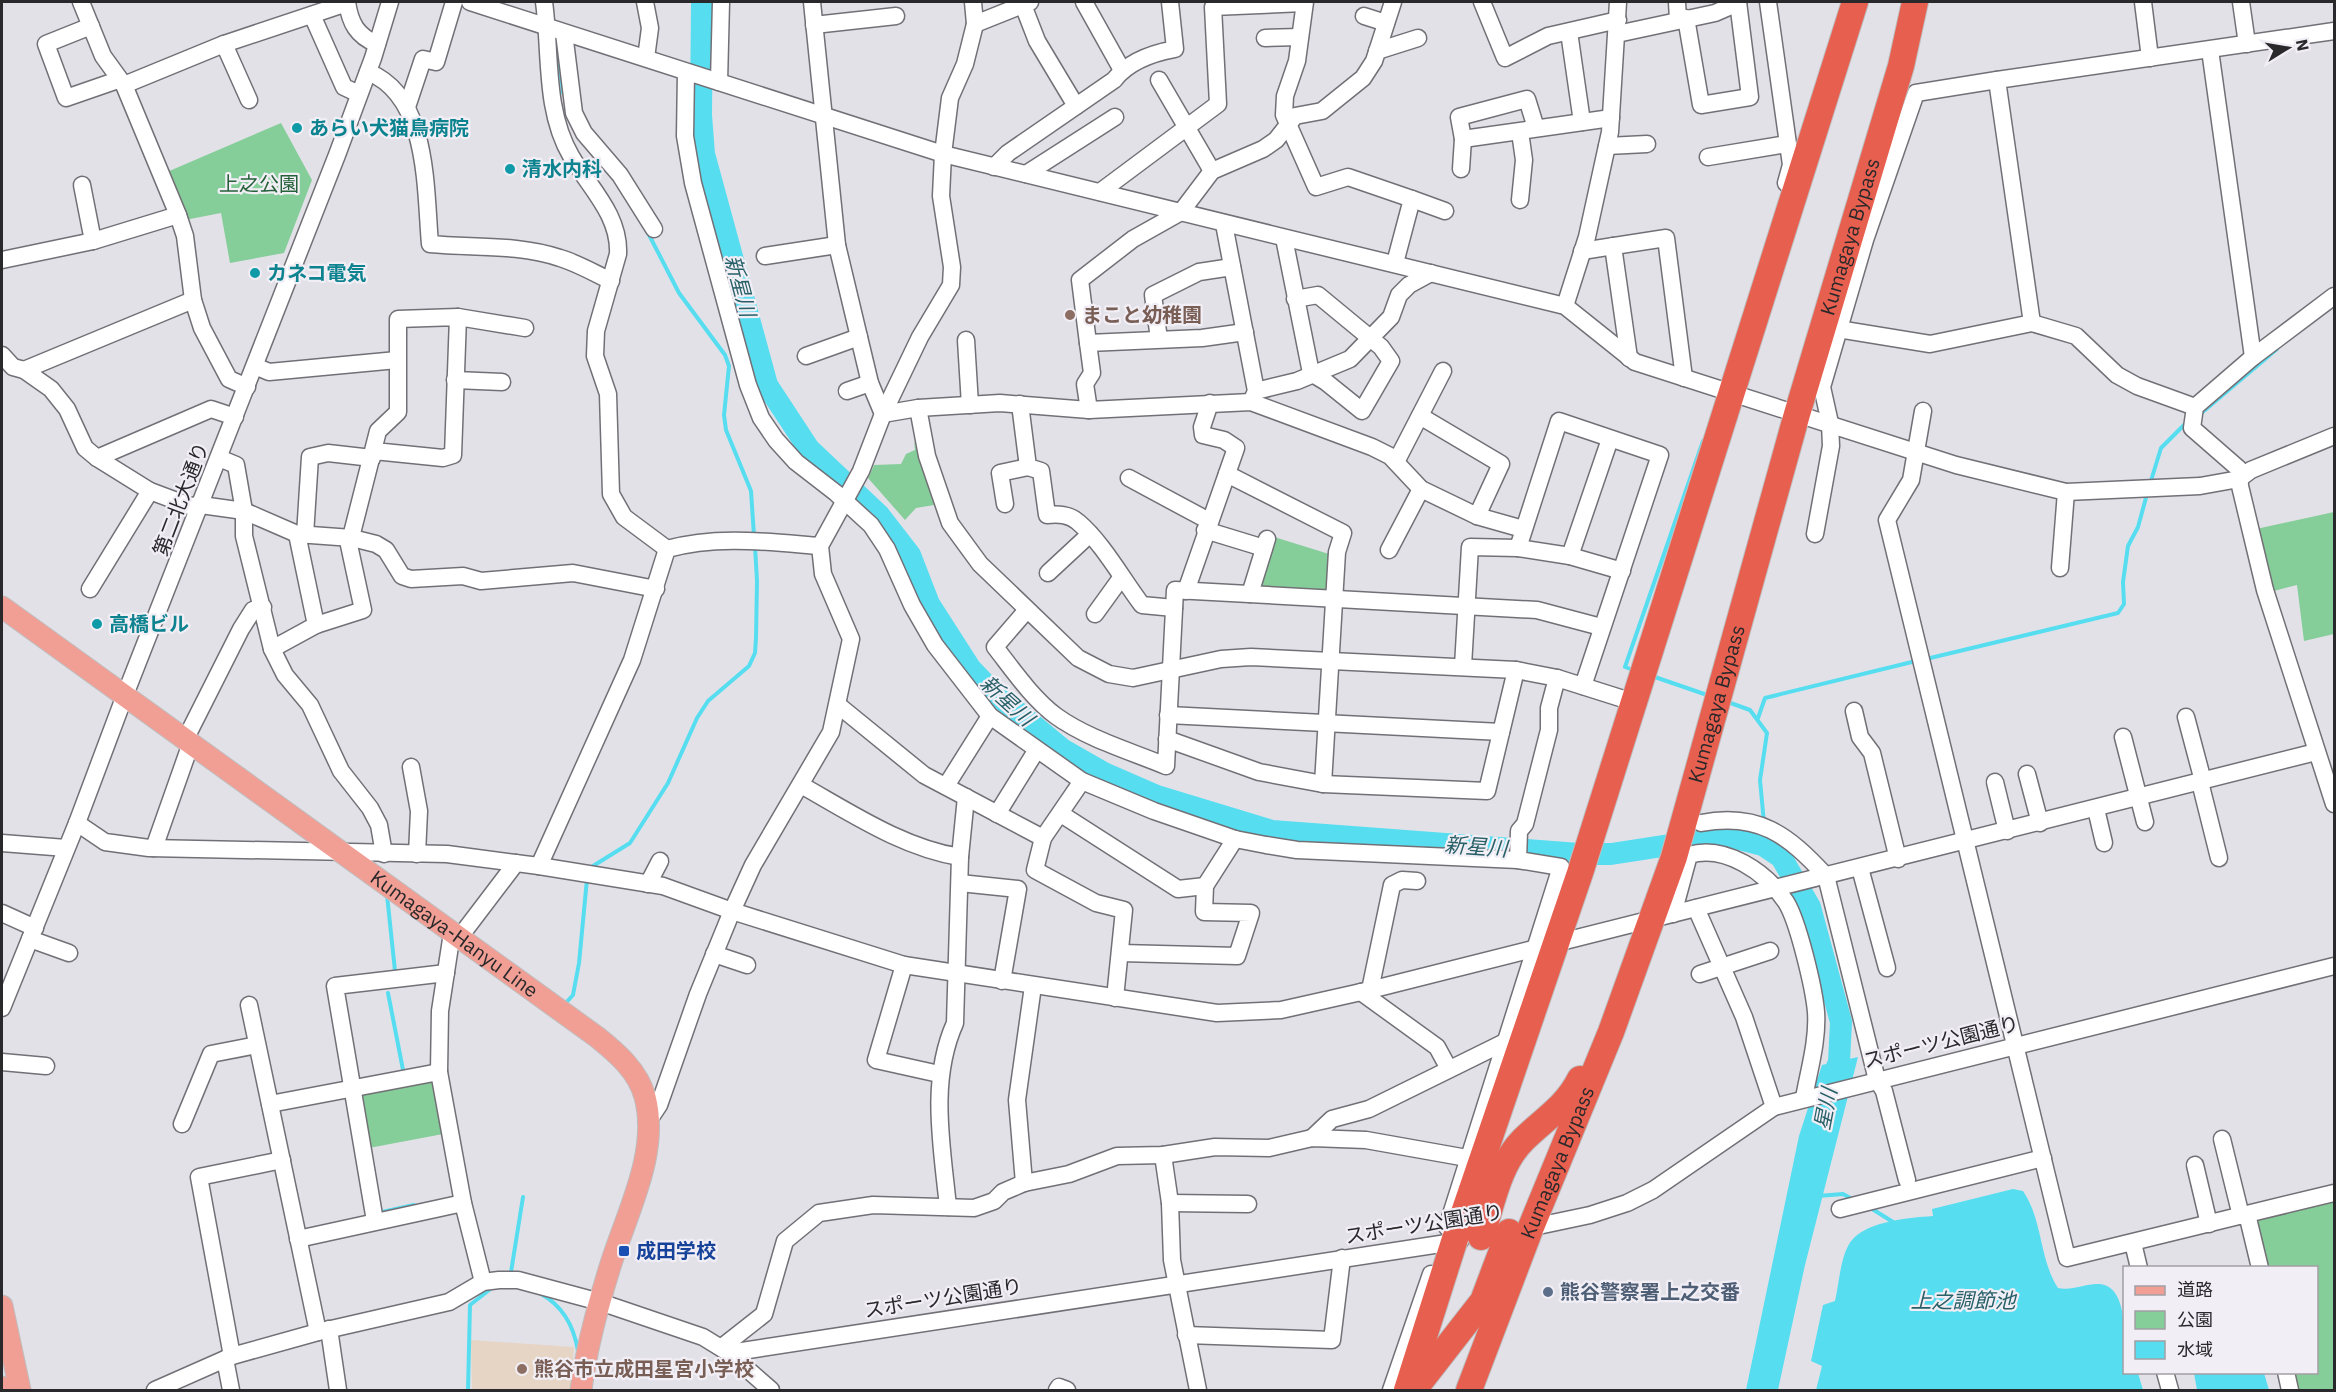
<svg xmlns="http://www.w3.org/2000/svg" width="2336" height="1392" font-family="'IBM Plex Sans','Noto Sans JP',sans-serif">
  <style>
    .education { fill: #e6d5c4 }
    .green { fill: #85ce99 }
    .water { fill: #56def0 }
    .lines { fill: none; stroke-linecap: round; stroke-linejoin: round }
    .stream { stroke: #56def0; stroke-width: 4 }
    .river { stroke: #56def0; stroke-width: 22 }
    .minor-casing { stroke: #727076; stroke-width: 19 }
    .major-casing { stroke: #bfbebf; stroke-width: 23 }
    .highway-casing { stroke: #bfbebf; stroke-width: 28 }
    .minor { stroke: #fff; stroke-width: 16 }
    .major { stroke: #f19f95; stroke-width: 21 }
    .highway { stroke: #e75f4e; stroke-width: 26 }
    .culture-dot { fill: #0f9aa8; stroke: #f1eef5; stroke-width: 2 }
    .education-dot { fill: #8d6e63; stroke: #f1eef5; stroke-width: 2 }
    .transit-dot { fill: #1a4fb4; stroke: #f1eef5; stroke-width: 2 }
    .service-dot { fill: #5c6f8a; stroke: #f1eef5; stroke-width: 2 }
    .labels { text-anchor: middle; stroke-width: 4.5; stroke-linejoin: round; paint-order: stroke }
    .culture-label { font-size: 20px; font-weight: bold; fill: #0d838f; stroke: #f1eef5; text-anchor: start }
    .park-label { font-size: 20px; fill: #26613a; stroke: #f1eef5 }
    .street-label { font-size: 20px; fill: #29282b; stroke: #f1eef5 }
    .education-label { font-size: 20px; font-weight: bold; fill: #785e54; stroke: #f1eef5; text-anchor: start }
    .transit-label { font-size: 20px; font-weight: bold; fill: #164399; stroke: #f1eef5; text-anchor: start }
    .service-label { font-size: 20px; font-weight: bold; fill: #4e5e75; stroke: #f1eef5; text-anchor: start }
    .water-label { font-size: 21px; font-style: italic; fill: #286068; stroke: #f1eef5 }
  </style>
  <rect width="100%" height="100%" fill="#e3e1e8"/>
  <polygon class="education" points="471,1340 574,1347 571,1390 472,1390"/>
  <g class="green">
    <polygon points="281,123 312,180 284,253 230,263 221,213 185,220 167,172"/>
    <polygon points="914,441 934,505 916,508 905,520 868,478 874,465 901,464 906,454 915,450"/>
    <polygon points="2334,512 2334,634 2304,641 2297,585 2274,591 2256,529"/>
    <polygon points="1271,536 1329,554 1328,593 1255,589"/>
    <polygon points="433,1081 443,1134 369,1148 358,1094"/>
    <polygon points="2334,1197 2334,1390 2296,1390 2292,1373 2316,1372 2316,1268 2266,1267 2253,1217"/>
  </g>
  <g class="water">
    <polygon points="1858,1057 1805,1265 1778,1390 1746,1390 1799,1136 1822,1065"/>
    <path d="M2013,1189l10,2c20,29 16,68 35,97 15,3 27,-5 42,-4 31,3 24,66 24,88l14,1 5,17h-327l6,-24 -11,-5 12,-56 12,-4c4,-17 5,-40 13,-55 13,-25 60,-28 85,-30l-1,-7z"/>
    <polygon points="2194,1373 2264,1373 2269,1390 2197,1390"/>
  </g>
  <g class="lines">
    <g class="stream">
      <polyline points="556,35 563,93"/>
      <polyline points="647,231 679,293 725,355 729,366 724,415 726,430 751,491 754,536"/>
      <polyline points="2198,416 2277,349"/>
      <polyline points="2150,484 2161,448 2186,423"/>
      <polyline points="1926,659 2118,613 2124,604 2123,582 2128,546 2138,527 2147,494"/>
      <polyline points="1633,670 1625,667 1703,441"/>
      <polyline points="1652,676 1710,696"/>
      <polyline points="1725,701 1750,710 1767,733 1760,780 1764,823"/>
      <polyline points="1758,718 1765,698 1916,661"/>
      <polyline points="1763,845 1763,833"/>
      <polyline points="591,869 593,866 630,843 668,783 697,718 708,701 749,666 755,653 756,638 757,581 755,546"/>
      <polyline points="387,895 395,971"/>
      <polyline points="388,993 404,1075"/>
      <polyline points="564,1005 573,995 579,963 587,879"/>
      <polyline points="1818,1196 1843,1194 1854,1200"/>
      <polyline points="1869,1207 1893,1222"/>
      <polyline points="382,1212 414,1205"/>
      <polyline points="511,1272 523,1197"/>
      <path d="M541,1294c22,12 33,33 37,57"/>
      <polyline points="468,1390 470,1305 493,1287"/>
    </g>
    <polyline class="river" points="702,2 701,115 704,154 767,385 809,449 879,515 910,555 929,604 970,668 991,690 1062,749 1104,773 1157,796 1272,831 1579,854 1611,854 1728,836 1763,845 1781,857 1810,907 1841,1022 1839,1062 1828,1089"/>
    <g class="minor-casing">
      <g id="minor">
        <polyline points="81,2 103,56 124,85 178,215 185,236 193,300 202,328 229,379 247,387"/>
        <path d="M347,2c3,21 10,34 30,42"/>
        <polyline points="470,2 943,154 1565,306 1635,362 1956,465 2066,492 2200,486 2239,479 2251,470 2334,436"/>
        <path d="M544,2c7,50 0,108 27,154 18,31 49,59 47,98l-22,77 -1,25 13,38 3,100 13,23 43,32"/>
        <polyline points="645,2 650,28 646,58"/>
        <polyline points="812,2 837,245 870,383 883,414"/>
        <polyline points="1084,2 1122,70"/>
        <polyline points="1305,2 1297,61 1285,96 1284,115 1316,187 1348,177 1412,199 1395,263"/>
        <polyline points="1482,2 1505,58 1548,36 1618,20"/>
        <polyline points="1677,2 1678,20"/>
        <polyline points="1768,2 1791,165 1786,183"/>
        <polyline points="2143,2 2150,58"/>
        <polyline points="2241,2 2247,44"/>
        <polyline points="1023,5 1037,41 1076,106"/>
        <polyline points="312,15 344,87 359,94"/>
        <polyline points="1364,16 1386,23"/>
        <polyline points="1686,18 1701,105 1750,97 1738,2"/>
        <polyline points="975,24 1030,2"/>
        <polyline points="814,25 896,16"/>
        <polyline points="91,26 46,44 66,98 118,80"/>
        <polyline points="1569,32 1582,122"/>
        <polyline points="564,33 574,113 584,133 620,175 654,229"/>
        <polyline points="1617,34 1715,13 1738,3"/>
        <polyline points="1265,38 1300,37"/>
        <polyline points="224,44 249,100"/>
        <polyline points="2210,50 2253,357"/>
        <polyline points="1377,51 1418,38"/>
        <path d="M368,72c61,24 57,116 62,172 43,4 89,0 130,14 17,5 34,15 51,23"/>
        <polyline points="686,72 685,136 693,183 748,385 761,418 776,440 796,462 836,493 871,525 887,549 912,605 935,645 990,716 1082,781 1154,811 1235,839 1266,845 1297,850 1518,860 1561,867 1447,1227"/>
        <polyline points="1159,80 1212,171"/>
        <polyline points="719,82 721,2"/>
        <polyline points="124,85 224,44 347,3"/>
        <polyline points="407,107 423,59 436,62 454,2"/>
        <polyline points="1463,139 1611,118"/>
        <polyline points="1607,146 1647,144"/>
        <polyline points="1708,157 1787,144"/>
        <path d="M994,167l14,-14 106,-73c14,-18 39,-27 61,-31l-5,-47"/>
        <polyline points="1461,169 1463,139 1459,117 1527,99 1536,128"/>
        <polyline points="1026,174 1115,117"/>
        <polyline points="82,185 93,241"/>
        <polyline points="1100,192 1218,104 1213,7 1304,3"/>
        <polyline points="1412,199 1445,211"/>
        <polyline points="1520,200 1524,160 1520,132"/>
        <polyline points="1224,224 1256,391 1252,400"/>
        <polyline points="1284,238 1311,373 1326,382 1362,411 1391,361 1381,347 1318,295 1295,299"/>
        <polyline points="1613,246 1629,358"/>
        <polyline points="1582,251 1666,238 1684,378"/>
        <polyline points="765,256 837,245"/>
        <polyline points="2,260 93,241 178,215"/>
        <polyline points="2334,296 2253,357 2195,407 2192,428 2239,469 2240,486 2265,590 2334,804"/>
        <polyline points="1565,306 1587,237 1610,132 1618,2"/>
        <polyline points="458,317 525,328"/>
        <polyline points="2032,323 1997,80 2334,31"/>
        <polyline points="1838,329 1930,344 2032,323 2076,336 2117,375 2137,386 2195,407"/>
        <polyline points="1245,332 1202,338 1088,343 1080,280 1133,239 1181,212 1212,171 1263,149 1276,140 1295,116 1322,111 1363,78 1374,61 1393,2"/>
        <polyline points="1159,339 1153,295 1199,272 1232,267"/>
        <polyline points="966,340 970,405"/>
        <polyline points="1088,343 1092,373 1085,384 1089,410"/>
        <polyline points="2,355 13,367 24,370 51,389 67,409 85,448 97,458 150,491 190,506 201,505 244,511 297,534 352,538 376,544 386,550 402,576 411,579 463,576 481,581 573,573 656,589"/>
        <polyline points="806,356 859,337"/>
        <polyline points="255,366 269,372 397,360"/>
        <polyline points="24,370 193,300"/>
        <polyline points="455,380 502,382"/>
        <polyline points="847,391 870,383"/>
        <polyline points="1256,391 1297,381 1350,359 1391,317 1399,295 1409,285 1431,273"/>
        <path d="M1020,404l8,63 13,4 6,44c11,-1 22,-1 31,7 24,20 45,58 64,83l32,3"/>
        <polyline points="918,408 927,456 950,523 980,564 1078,658 1109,674 1133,678 1221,659 1251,657 1516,670 1557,678 1633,702"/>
        <polyline points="1923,411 1911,480 1887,520 2067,1258 2247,1214"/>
        <polyline points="883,414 918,408 1000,403 1089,410 1251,402 1372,447 1390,456 1421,489 1477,516 1523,529"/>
        <polyline points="1420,416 1501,464 1477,516"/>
        <polyline points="97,458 211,409 235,417"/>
        <polyline points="219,458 236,465 244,511 244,536 272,649 285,675 310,705 341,771 370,808 379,825 384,854"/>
        <polyline points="1396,462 1443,371"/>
        <polyline points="1227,474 1343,533 1337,552 1323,784"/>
        <polyline points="1129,478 1209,521"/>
        <polyline points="1005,504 1000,473 1028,467"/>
        <polyline points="1205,530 1264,548"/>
        <polyline points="297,534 316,625"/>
        <polyline points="1815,534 1831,446 1830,423 1822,387 1865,240 1916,93 1997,80"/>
        <polyline points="305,535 310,457 328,453 372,458"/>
        <polyline points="1518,548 1570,556 1622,571"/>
        <polyline points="1389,550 1421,489"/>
        <polyline points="1570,556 1610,439"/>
        <polyline points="2060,568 2066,492"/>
        <polyline points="1048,573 1090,534"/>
        <polyline points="90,589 150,491"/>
        <polyline points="1186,591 1236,448 1224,440 1203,435 1202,427 1210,403"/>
        <polyline points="1250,594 1267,539"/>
        <path d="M1026,611l-31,36c18,23 37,51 61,69 32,23 74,35 110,50l9,-176 362,20 64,17"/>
        <polyline points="1095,614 1121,578"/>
        <polyline points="272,649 316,625 363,610 349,545 378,431 398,412 398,319 458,317 453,455 443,458 374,451"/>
        <polyline points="1463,666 1470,547 1518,548 1559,421 1660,455 1583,686"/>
        <polyline points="838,705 924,775 1043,838 1082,781"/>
        <polyline points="1854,711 1860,737 1872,753 1898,859"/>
        <polyline points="1168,715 1501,732"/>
        <polyline points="2186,717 2203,781"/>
        <polyline points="2123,737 2145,822"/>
        <polyline points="1167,739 1259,772 1323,784 1487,791 1516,670"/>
        <polyline points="185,740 241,629 253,610 263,607"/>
        <polyline points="411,767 419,811 417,854"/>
        <polyline points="2027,774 2040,823"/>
        <polyline points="1995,782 2007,831"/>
        <polyline points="2200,782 2219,858"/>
        <path d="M801,785c50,28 102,63 159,72"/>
        <polyline points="946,786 990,716"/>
        <polyline points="2096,809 2104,843"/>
        <polyline points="997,814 1036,751"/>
        <polyline points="1061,814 1178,889 1205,886"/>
        <polyline points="77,823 105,842 149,848 447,854 539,866 663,886 732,911 904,965 1217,1013 1281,1010 1370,990 2316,752"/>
        <path d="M1701,823c58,-11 87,12 125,53l51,204 7,11 23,89"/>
        <polyline points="1043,838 1035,870 1096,903 1124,910 1115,998"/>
        <polyline points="2,843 66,848"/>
        <polyline points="154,848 191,743"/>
        <polyline points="1518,860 1519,831 1525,824 1549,730 1549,708 1557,678"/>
        <path d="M539,866l93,-206 35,-111c50,-14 102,-7 153,-3"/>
        <polyline points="1860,868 1887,968"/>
        <polyline points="960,883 1018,889 1002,981"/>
        <polyline points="648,884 660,861"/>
        <polyline points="1696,908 1744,1017 1774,1107"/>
        <polyline points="2,913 35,928"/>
        <path d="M1673,914l16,-59c36,-11 77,17 97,47 12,19 28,86 30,110 2,28 -7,58 -12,86"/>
        <polyline points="452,933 440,1011 439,1072 463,1203 483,1282"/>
        <polyline points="459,938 516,863"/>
        <polyline points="30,939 69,953"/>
        <polyline points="1121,953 1237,956 1251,913 1204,912 1205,886 1235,839"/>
        <polyline points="714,954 747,965"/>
        <polyline points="904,965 876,1060 939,1074"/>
        <polyline points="1700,974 1770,951"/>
        <polyline points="1370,990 1392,885 1402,880 1417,881"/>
        <polyline points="1361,992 1437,1047 1449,1069"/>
        <polyline points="249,1005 318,1332"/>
        <polyline points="2,1008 77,823 125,695 337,155 373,58 390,2"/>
        <polyline points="2,1062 46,1066"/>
        <polyline points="270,1104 439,1072"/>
        <polyline points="649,1120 659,1105 698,994 732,911 753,865 831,732 851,639 823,574 820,546 861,471 883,414 920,337 951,285 952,267 941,196 943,154 950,98 965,64 975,24 973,2"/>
        <polyline points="182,1124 211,1054 257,1045"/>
        <polyline points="1312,1138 1332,1119 1369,1109 1507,1041"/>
        <polyline points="2222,1139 2241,1216"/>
        <polyline points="1163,1155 1170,1203 1172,1260 1198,1390"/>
        <polyline points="2195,1165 2209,1224"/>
        <polyline points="1024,1183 1017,1100 1033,986"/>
        <polyline points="1170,1203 1248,1204"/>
        <path d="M948,1207c-6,-61 -19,-126 7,-184l5,-166 6,-60"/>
        <polyline points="1840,1209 2043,1158"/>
        <polyline points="375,1221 335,986 446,973"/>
        <polyline points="1524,1229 1590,1215 1627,1203 1653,1190 1774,1107 2334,966"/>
        <polyline points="298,1239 463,1203"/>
        <polyline points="2133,1243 2139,1268"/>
        <polyline points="2260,1268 2247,1214 2334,1193"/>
        <polyline points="329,1329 338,1390"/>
        <polyline points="1186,1335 1332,1340 1342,1258"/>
        <polyline points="722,1347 764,1314 785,1241 819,1213 873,1205 974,1208 994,1201 1003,1192 1024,1183 1069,1174 1117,1156 1163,1155 1215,1147 1269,1148 1312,1138 1366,1140 1467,1158"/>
        <polyline points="729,1353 1460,1241"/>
        <polyline points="232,1356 199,1177 282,1160"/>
        <polyline points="225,1359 231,1390"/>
        <polyline points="2165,1372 2170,1390"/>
        <polyline points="2286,1372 2290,1390"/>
        <polyline points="155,1390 232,1356 318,1332 449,1302 483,1282 499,1280 518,1280 600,1302 703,1337 729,1353 771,1390"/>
        <polyline points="1057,1390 1059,1387 1067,1390"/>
        <polyline points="1391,1390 1431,1274"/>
      </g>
    </g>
    <g class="major-casing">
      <g id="major">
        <path id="s1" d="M2,607l595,430c20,16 41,34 48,60 15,57 -20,119 -36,173 -12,39 -23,80 -28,120"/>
        <polyline points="2,1306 20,1390"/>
        <polyline points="2,1387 2,1390"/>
      </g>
    </g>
    <g class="highway-casing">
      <g id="highway">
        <path d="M1481,1237c11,-32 17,-72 42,-97 21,-21 43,-33 57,-61"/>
        <polyline points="1416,1387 1483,1301 1509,1232"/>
        <polyline points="1407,1390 1454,1242 1580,873 1855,2"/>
        <path id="s2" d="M1469,1390l62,-163 80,-195 63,-175 123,-443 104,-348 14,-64"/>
      </g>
    </g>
    <use href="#minor" class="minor"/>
    <use href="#major" class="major"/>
    <use href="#highway" class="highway"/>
  </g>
  <g class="culture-dot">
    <circle cx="297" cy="128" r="6"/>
    <circle cx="510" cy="169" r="6"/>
    <circle cx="255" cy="273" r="6"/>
    <circle cx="97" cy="624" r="6"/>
  </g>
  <g class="education-dot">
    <circle cx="1070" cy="315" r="6"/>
    <circle cx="522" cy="1369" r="6"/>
  </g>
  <rect class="transit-dot" x="618" y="1245" width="12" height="12" rx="3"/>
  <circle class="service-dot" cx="1548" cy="1292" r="6"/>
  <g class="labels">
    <g class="culture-label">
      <text x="309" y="135">あらい犬猫鳥病院</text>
      <text x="522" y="176">清水内科</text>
      <text x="267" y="280">カネコ電気</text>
      <text x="109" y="631">高橋ビル</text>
    </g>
    <g class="park-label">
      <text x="259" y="191">上之公園</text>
    </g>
    <g class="street-label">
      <text dy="7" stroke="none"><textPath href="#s2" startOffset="1216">Kumagaya Bypass</textPath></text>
      <text transform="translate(181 499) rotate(-69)" y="7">第二北大通り</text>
      <text dy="7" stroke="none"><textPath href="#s2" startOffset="730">Kumagaya Bypass</textPath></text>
      <text dy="7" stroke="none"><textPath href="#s1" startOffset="558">Kumagaya-Hanyu Line</textPath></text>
      <text transform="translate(1941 1042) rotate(-14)" y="7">スポーツ公園通り</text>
      <text dy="7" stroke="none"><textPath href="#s2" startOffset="244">Kumagaya Bypass</textPath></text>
      <text transform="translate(1424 1224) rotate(-9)" y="7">スポーツ公園通り</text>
      <text transform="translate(943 1298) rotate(-9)" y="7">スポーツ公園通り</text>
    </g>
    <g class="education-label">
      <text x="1082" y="322">まこと幼稚園</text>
      <text x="534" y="1376">熊谷市立成田星宮小学校</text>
    </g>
    <g class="transit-label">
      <text x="636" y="1258">成田学校</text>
    </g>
    <g class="service-label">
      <text x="1560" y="1299">熊谷警察署上之交番</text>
    </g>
    <g class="water-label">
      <text transform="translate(740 286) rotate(75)" y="7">新星川</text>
      <text transform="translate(1007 701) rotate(42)" y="7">新星川</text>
      <text transform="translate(1476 847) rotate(4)" y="7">新星川</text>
      <text transform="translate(1826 1109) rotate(-79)" y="7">星川</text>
      <text x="1963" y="1308">上之調節池</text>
    </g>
  </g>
  <rect width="2336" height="1392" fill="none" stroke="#29282b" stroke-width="6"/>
  <rect x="2123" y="1266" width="195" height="108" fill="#f1eef5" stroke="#a19fa4" stroke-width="1.5"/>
  <rect x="2135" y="1286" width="30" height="9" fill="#f19f95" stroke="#a19fa4" stroke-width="1.5"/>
  <text x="2177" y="1296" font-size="18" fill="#29282b">道路</text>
  <rect x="2135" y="1311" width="30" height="18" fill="#85ce99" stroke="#a19fa4" stroke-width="1.5"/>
  <text x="2177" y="1326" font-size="18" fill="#29282b">公園</text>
  <rect x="2135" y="1341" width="30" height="18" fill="#56def0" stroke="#a19fa4" stroke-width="1.5"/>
  <text x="2177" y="1356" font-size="18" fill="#29282b">水域</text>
  <g transform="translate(2288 48) rotate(79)" stroke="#f1eef5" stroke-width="4.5" paint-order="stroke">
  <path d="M0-4.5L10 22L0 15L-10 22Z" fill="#29282b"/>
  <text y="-9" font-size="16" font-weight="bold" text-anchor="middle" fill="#29282b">N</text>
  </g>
</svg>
